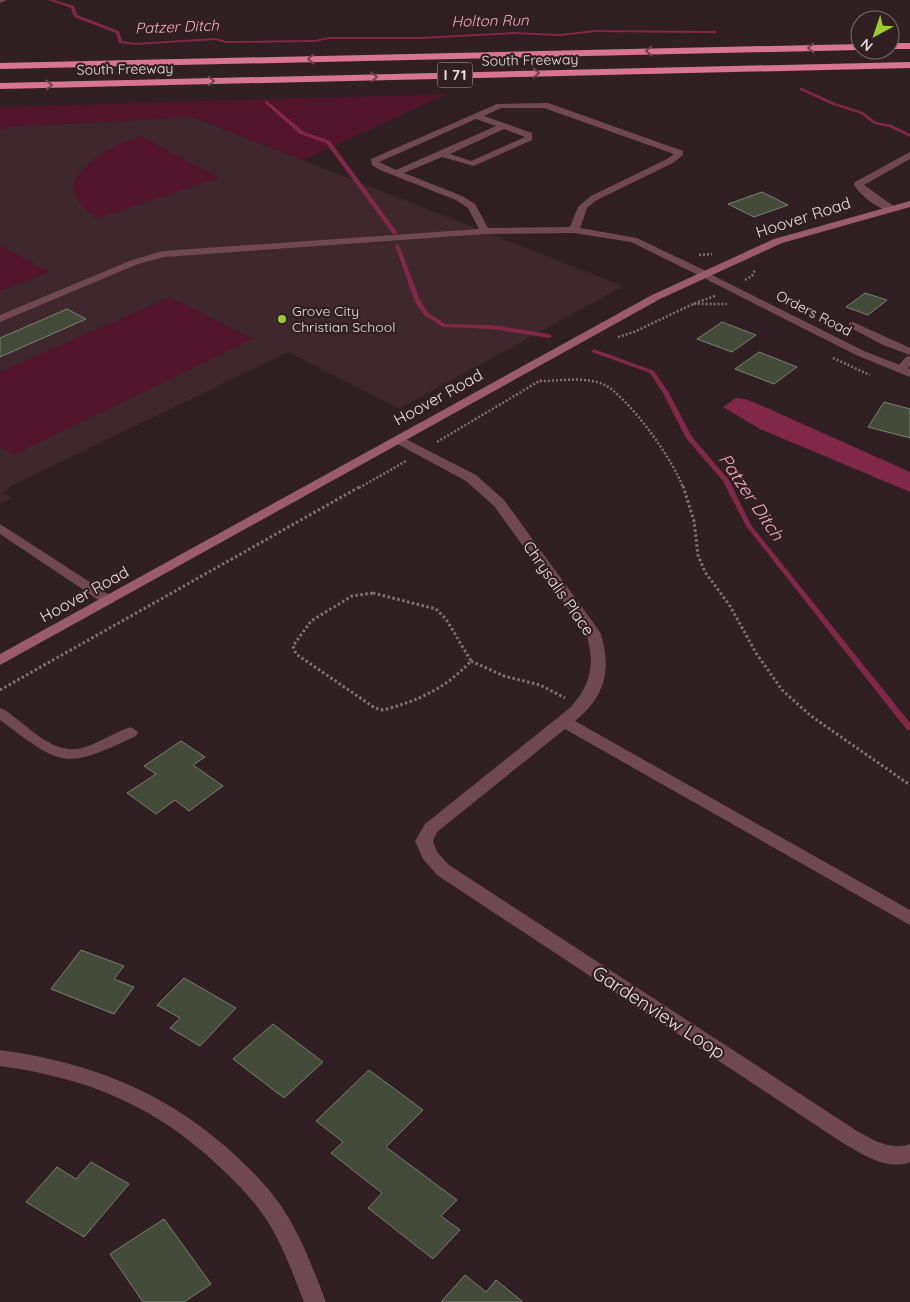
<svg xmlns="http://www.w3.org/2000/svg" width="910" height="1302" font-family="Quicksand,sans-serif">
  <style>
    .built { fill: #3e272d }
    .green { fill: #53152c }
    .water { fill: #812748 }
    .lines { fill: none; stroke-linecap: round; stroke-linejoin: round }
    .stream { fill: #812748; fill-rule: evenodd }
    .building { fill: #444b3b; stroke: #79806f }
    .path-far1 { stroke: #7e7073; stroke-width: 2.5; stroke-dasharray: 2 2; stroke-linecap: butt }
    .path { stroke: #7e7073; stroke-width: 3; stroke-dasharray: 2.5 2.5; stroke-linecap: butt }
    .service { fill: #704853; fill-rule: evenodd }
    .minor { fill: #704853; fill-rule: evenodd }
    .tertiary { fill: #704853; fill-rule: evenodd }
    .secondary { fill: #9a5b6d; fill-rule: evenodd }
    .motorway { fill: #d87593; fill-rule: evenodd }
    .oneway { stroke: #734250 }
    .poi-dot { fill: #9ccb32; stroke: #302024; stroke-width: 2 }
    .labels { text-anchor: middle; stroke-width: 4.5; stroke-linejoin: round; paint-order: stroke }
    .far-street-label { font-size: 14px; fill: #e9dde0; stroke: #302024 }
    .far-poi-label { font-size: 14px; fill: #e9dde0; stroke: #302024; text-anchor: start }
    .far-water-label { font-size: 15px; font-style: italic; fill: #f9abc0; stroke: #302024 }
    .shield { fill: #302024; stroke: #b2a4a8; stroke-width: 1 }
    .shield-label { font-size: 15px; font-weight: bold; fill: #e9dde0 }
    .street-label { font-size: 16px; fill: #e9dde0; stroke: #302024 }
    .water-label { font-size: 18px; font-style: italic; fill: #f9abc0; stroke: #302024 }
    .near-street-label { font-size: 19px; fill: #e9dde0; stroke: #302024 }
  </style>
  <rect width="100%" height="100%" fill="#302024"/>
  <polygon class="built" points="193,117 623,286 399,409 288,352 13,485 3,493 12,498 0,504 0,130 8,127"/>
  <g class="green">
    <polygon points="447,94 303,160 193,117 8,127 0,130 0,107"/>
    <path d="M141,136l79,42 -123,41c-15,-10 -21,-18 -24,-36 17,-26 39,-37 68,-47z"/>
    <polygon points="0,245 49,272 0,291"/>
    <polygon points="170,297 253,339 13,455 0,447 0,372"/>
  </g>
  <polygon class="water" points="736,398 745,399 758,404 910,472 910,492 760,429 723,407"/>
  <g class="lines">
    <g class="stream">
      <polygon points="48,0 54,0 74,6 77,15 119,31 122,41 135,43 215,38 226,41 315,40 329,37 421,37 513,32 560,34 595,30 715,31 717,32 715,33 595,32 560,36 513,34 421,39 329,39 315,42 226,43 215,40 135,45 119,43 116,33 74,17 71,8"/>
      <polygon points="800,88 802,88 835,103 863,112 876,122 892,125 910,134 910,137 889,127 874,124 861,114 833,105 800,90"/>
      <polygon points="265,101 267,101 304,132 330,141 397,232 397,234 393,234 326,143 300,134 265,103"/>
      <polygon points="395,244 399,245 421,302 428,313 446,324 492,325 549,334 552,336 549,338 492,329 443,327 424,315 415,302 395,245"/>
      <polygon points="594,349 654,371 669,393 692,437 729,480 751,525 910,723 910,730 907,730 746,526 723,481 686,438 663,393 650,373 592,352 591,351"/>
    </g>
  </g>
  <g class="building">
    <polygon points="762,192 788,205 754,217 728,204"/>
    <polygon points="865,293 887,300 868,315 846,307"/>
    <polygon points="67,309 86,319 0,357 0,338"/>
    <polygon points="722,322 756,335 732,352 697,339"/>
    <polygon points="759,352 797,367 774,384 735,369"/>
    <polygon points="884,402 910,409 910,438 868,427"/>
    <polygon points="181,741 205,757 193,765 223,786 189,811 175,800 156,814 127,793 156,774 144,766"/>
    <polygon points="81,950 124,966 114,979 134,987 114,1014 51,989"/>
    <polygon points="184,978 236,1008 200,1046 170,1028 180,1018 157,1005"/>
    <polygon points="273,1024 323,1062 284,1098 233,1059"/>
    <polygon points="369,1070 423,1110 386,1147 457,1200 441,1216 460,1230 433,1259 368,1208 382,1193 331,1153 343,1142 316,1121"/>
    <polygon points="91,1162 129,1184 84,1237 26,1202 57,1167 76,1179"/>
    <polygon points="164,1219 211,1284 184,1302 143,1302 110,1254"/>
    <polygon points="465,1275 486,1292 496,1280 523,1302 441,1302"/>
  </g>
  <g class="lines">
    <g class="path-far1">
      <polyline points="699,255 712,254"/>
      <polyline points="745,280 752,276 755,270"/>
      <polyline points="715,296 693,304 727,304"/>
      <polyline points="618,337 634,332 693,304"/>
      <polyline points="833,358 870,375"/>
      <path d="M540,381c20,0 46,-5 65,4 24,13 70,77 78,103"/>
      <polyline points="437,442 541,380"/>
      <polyline points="359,488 406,461"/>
    </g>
    <g class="path">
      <polyline points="683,486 694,521 698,555 705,572 730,606 756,653 782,690 811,716 910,785"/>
      <path d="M373,593l63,16 10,10 25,42c-25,27 -53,40 -88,49l-8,-2 -79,-54 -3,-8 18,-25 41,-25z"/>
      <polyline points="471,661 504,676 540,685 565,698"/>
      <polyline points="0,690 361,486"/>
    </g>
    <g class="service">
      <path d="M548,103l135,48v4l-10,8 -76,37 -10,8 -7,20 57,10 73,35v4h-8l-71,-35 -57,-9 -89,1 -321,23 -26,7 -138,58v-7l132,-55 31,-9 316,-22 -11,-21 -12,-8 -76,-30 -8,-5 -1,-6 126,-55zM501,108h43l130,46 -7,5 -76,37 -13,11 -8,20 -82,1 -13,-24 -13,-8 -58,-23 38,-16 32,9 58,-26v-7l-48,-17zM476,119l20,7 -100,44 -17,-8zM504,129l21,8 -54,24 -21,-7z"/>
      <polygon points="853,322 910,348 910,355 883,345 849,327 849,323"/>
      <polygon points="910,356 910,366 904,372 896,372 896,368 906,357"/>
      <polygon points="0,524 113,597 115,600 113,603 103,603 0,534"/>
      <path d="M0,708l5,2c22,15 50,48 80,37 16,-5 30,-15 46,-20l7,5 -2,4c-72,34 -73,31 -136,-16z"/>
    </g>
    <g class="minor">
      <polygon points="0,0 7,0 0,3"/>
      <path d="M910,152v7l-46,26 31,22v4c-13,2 -36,-16 -41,-27l1,-2z"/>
      <path d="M398,435l78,40 28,25 96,132c12,36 6,64 -25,89l335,189v15l-345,-196 -128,103 -4,9 4,11 12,13 408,266c17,9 33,20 53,13v18c-23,9 -48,-8 -67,-19l-406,-268 -14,-16 -8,-18 10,-17 146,-117c21,-24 24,-44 15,-74l-92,-127 -28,-25 -72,-39 -2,-3z"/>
      <path d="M0,1050c91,12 171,44 238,108 15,14 31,30 43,48 20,29 32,63 45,96h-22c-11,-28 -21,-57 -38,-83 -12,-18 -27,-34 -43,-49 -65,-63 -134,-92 -223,-104z"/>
    </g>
    <polygon class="tertiary" points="706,272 864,351 910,369 910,377 856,355 702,277 702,273"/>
    <polygon class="secondary" points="910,201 910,207 782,243 660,299 0,665 0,654 652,295 774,239"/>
    <g class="motorway">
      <rect x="890" y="43" width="20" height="6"/>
      <polygon points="860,44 860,50 0,69 0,63"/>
      <polygon points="910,62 910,68 0,89 0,83"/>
    </g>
  </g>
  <defs><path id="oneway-chevron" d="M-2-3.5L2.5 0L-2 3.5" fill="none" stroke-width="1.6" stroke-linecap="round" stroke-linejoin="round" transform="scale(1.25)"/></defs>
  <g class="oneway">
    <use href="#oneway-chevron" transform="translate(811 48) rotate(179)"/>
    <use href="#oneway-chevron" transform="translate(649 51) rotate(179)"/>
    <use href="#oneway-chevron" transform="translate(311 59) rotate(179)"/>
    <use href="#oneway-chevron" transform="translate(536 73) rotate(-1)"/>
    <use href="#oneway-chevron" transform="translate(374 77) rotate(-1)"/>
    <use href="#oneway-chevron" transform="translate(211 81) rotate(-1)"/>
    <use href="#oneway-chevron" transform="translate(49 85) rotate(-1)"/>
  </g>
  <circle class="poi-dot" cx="282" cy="319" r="5"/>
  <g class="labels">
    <g class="far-street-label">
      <text transform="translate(530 60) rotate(-1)" y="5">South Freeway</text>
      <text transform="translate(125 69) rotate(-1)" y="5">South Freeway</text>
      <text transform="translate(814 313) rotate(27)" y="5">Orders Road</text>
    </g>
    <g class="far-poi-label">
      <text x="292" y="316">Grove City<tspan x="292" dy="16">Christian School</tspan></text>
    </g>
    <g class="far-water-label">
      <text transform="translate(490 21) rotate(-1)" y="5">Holton Run</text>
      <text transform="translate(177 27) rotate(-2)" y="5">Patzer Ditch</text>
    </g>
    <rect class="shield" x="437.5" y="62.5" width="35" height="25" rx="4"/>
    <g class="shield-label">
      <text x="455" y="80">I 71</text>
    </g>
    <g class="street-label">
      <text transform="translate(803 217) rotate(-18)" y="6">Hoover Road</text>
      <text transform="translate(438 397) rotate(-29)" y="6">Hoover Road</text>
      <text transform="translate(559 588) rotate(55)" y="6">Chrysalis Place</text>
      <text transform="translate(84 594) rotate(-29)" y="6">Hoover Road</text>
    </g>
    <g class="water-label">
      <text transform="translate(751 497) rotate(56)" y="6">Patzer Ditch</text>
    </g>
    <g class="near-street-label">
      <text transform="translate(659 1012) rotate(33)" y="7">Gardenview Loop</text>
    </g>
  </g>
  <g transform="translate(875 35) rotate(220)"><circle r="24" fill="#302024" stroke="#7a6c6f"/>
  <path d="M0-4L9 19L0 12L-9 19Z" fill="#9ccb32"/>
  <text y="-8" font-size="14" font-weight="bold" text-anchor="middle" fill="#e9dde0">N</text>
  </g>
</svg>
